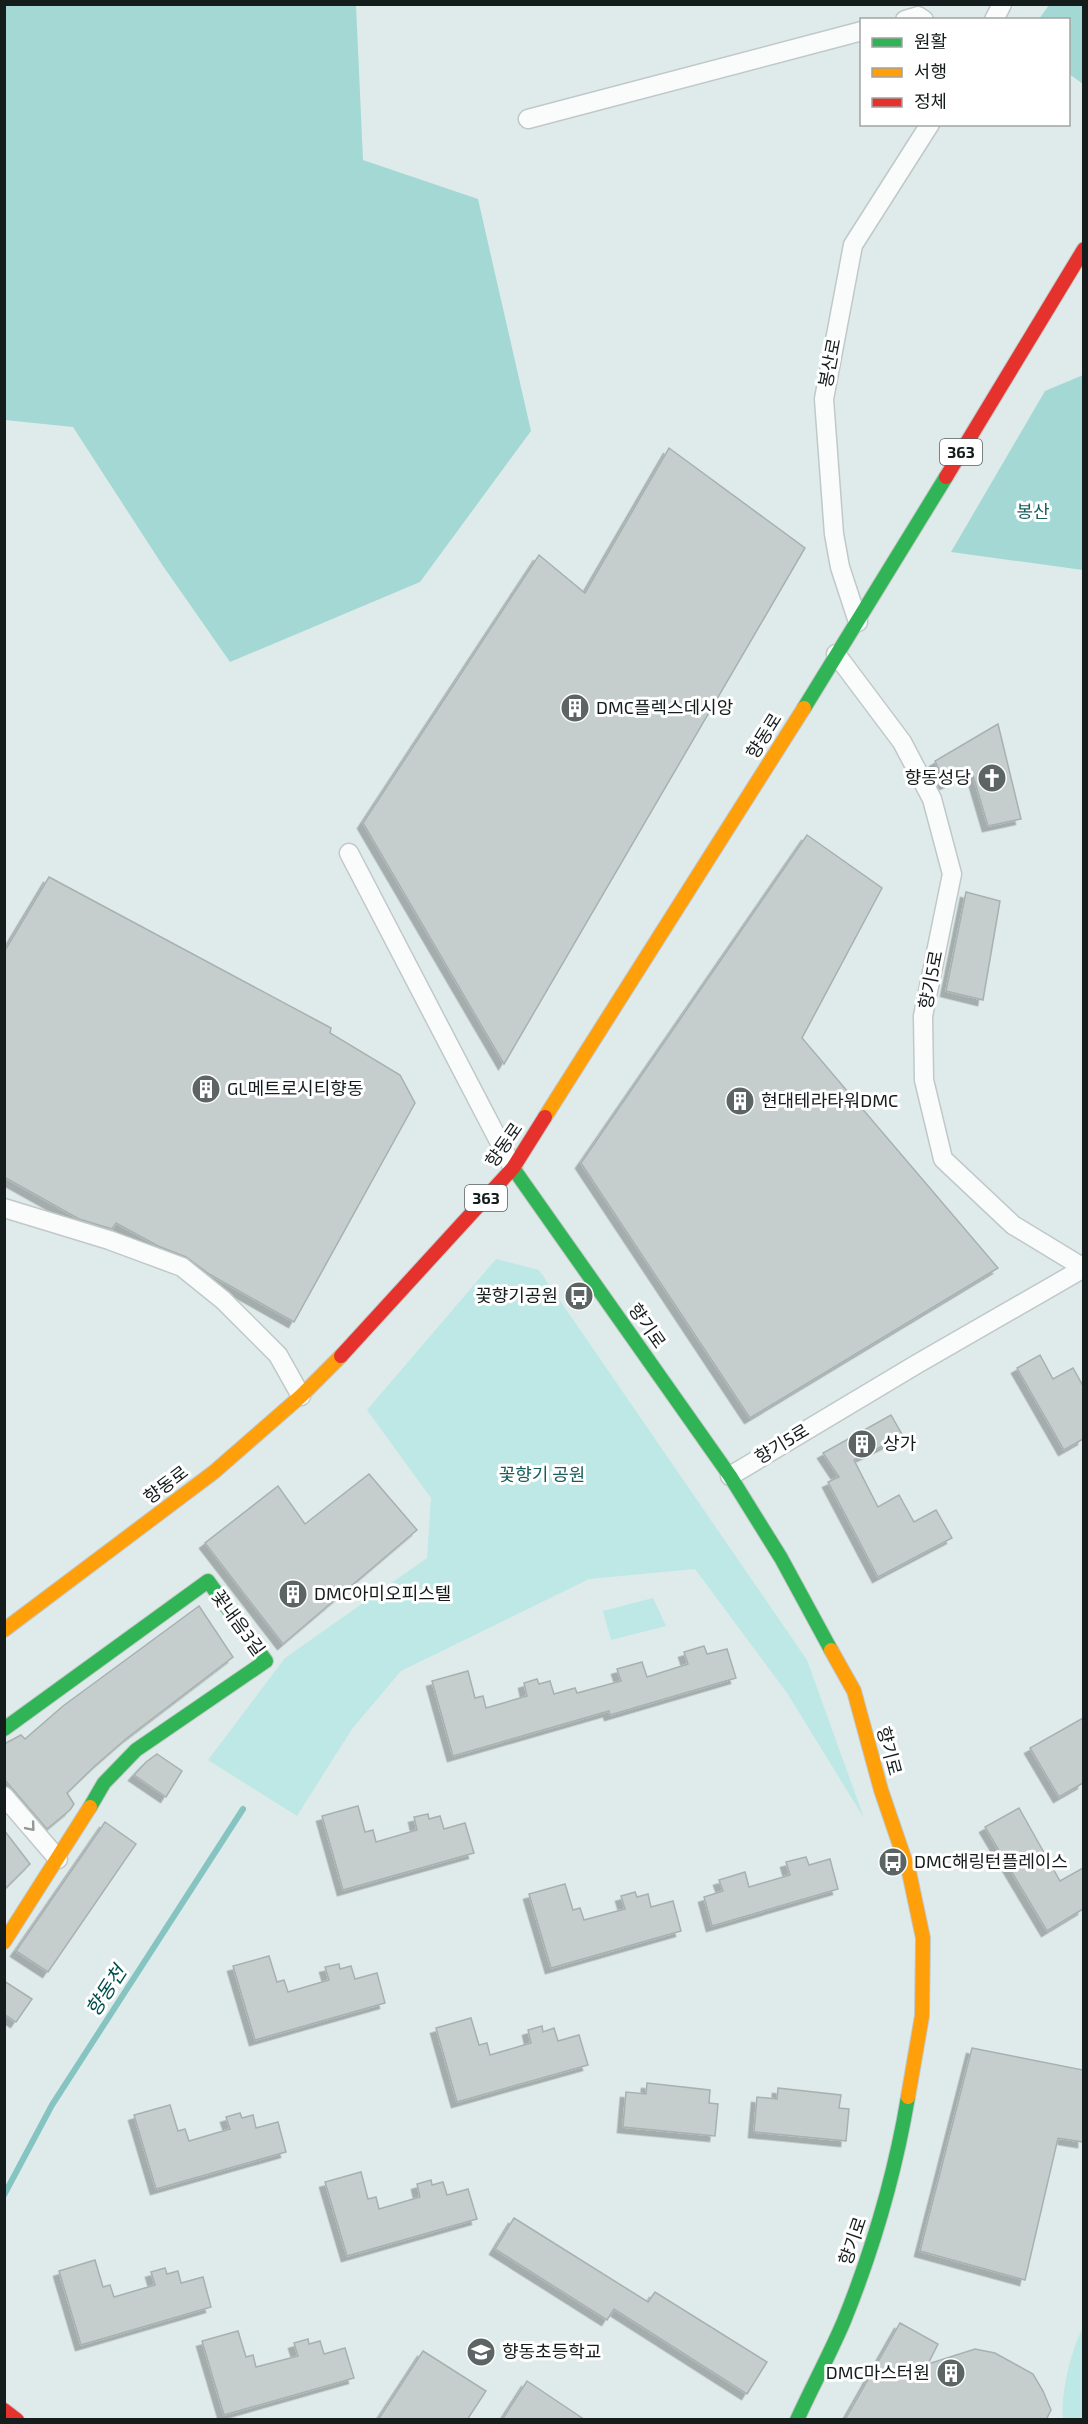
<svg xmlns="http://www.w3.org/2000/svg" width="1088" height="2424" font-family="'Exo 2','Noto Sans KR',sans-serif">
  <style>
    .green { fill: #bde8e6 }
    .forest { fill: #a4d8d5 }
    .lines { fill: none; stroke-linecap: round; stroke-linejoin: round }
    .stream { stroke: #85c4c1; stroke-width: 6 }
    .building { fill: #c5cecd; stroke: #a7b1b0; stroke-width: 1.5; filter: url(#shadow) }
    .street-casing { stroke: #c0c8c8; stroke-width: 21 }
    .fast-casing { stroke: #c0c8c8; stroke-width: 16 }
    .slow-casing { stroke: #c0c8c8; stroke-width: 16 }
    .jam-casing { stroke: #c0c8c8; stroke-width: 16 }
    .street { stroke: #fafcfc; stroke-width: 18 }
    .fast { stroke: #30b455; stroke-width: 14 }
    .slow { stroke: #ff9f0a; stroke-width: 14 }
    .jam { stroke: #e5322d; stroke-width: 14 }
    .oneway { stroke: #939797 }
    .labels { text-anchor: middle; stroke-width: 6; stroke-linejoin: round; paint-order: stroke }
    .shield { fill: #fff; stroke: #5b6060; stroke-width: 1.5 }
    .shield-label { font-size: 16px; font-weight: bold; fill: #151c1c }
    .street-label { font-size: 18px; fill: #151c1c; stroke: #fff }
    .park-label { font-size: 18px; fill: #175e5b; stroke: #fff }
    .poi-label { font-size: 18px; fill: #151c1c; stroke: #fff; text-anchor: start }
    .water-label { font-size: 20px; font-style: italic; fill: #004f4c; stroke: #fff }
  </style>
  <defs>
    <filter id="shadow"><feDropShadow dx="-5.5" dy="5.5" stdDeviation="0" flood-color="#0004"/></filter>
  </defs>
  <rect width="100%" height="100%" fill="#dfebea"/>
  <g class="green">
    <polygon points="496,1259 539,1270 807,1660 864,1818 787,1693 695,1569 589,1579 401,1671 352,1729 297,1816 208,1760 285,1658 427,1558 431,1498 367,1410"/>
    <polygon points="653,1598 666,1626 611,1640 603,1611"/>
    <path d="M1083,2328v91h-20c-3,-23 8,-70 20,-91z"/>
  </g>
  <g class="forest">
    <polygon points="4,5 356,5 363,160 478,199 531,431 420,582 230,662 163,566 73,427 5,420"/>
    <polygon points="1049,5 1083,5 1083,84 1069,74 1068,20 1039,19"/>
    <polygon points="1083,375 1083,570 951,552 1045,391"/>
  </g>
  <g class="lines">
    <polyline class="stream" points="4,2195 52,2105 243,1809"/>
  </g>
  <g class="building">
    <polygon points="669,448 805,548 504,1064 363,823 539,555 585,593"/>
    <polygon points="998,724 1021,819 988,826 972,772 945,784 935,761"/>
    <polygon points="807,835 882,888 802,1038 998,1268 750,1418 581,1163"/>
    <polygon points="49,877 331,1028 330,1033 400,1075 415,1103 294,1322 209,1274 186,1257 158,1246 116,1223 112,1229 79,1219 4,1177 4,952"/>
    <polygon points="966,892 1000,901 983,1000 946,991"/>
    <polygon points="1040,1355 1053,1379 1073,1368 1083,1386 1083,1439 1064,1450 1017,1368"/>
    <polygon points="891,1415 903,1436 854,1460 878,1507 899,1495 914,1522 936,1510 952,1538 878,1577 828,1482 839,1477 823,1453"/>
    <polygon points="369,1474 417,1530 283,1644 205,1543 278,1486 305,1524"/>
    <polygon points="199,1606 233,1657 127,1738 96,1765 67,1793 74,1804 70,1810 47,1829 4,1779 4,1744 21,1735 25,1739 63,1706"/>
    <polygon points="704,1646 707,1654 727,1649 736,1678 610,1715 609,1711 453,1756 432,1681 468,1671 475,1698 483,1696 486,1708 527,1696 524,1683 537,1679 539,1684 550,1681 554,1694 575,1688 577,1693 621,1681 617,1669 642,1662 647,1677 688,1664 684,1652"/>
    <polygon points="1083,1718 1083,1783 1059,1797 1030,1748"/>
    <polygon points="157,1754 182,1771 166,1797 134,1775 146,1762"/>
    <polygon points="358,1806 365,1832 373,1830 376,1842 417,1830 414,1817 428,1814 429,1819 440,1816 444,1829 465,1823 474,1853 343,1890 322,1816"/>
    <polygon points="1019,1808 1060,1881 1083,1868 1083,1909 1047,1931 985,1827"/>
    <polygon points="105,1822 136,1844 48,1972 16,1951"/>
    <polygon points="4,1830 30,1864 4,1890"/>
    <polygon points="806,1857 809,1865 830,1859 838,1889 712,1926 704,1897 723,1891 719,1880 745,1872 749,1887 790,1875 786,1862"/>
    <polygon points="565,1884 573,1910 580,1908 584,1920 625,1909 621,1896 635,1892 637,1897 648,1894 651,1907 673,1901 681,1931 551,1968 529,1894"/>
    <polygon points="269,1956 277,1982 284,1980 288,1992 329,1980 325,1967 339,1964 340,1969 351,1966 355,1979 377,1973 385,2003 255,2040 233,1966"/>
    <polygon points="4,1981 32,1999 16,2022 4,2014"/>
    <polygon points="471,2018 479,2045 487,2043 490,2055 531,2043 528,2030 542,2026 543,2032 554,2028 558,2041 579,2035 588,2065 457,2102 436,2028"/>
    <polygon points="972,2048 1083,2070 1083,2142 1058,2138 1025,2280 920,2251"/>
    <polygon points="647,2083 710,2090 709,2103 718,2104 715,2136 623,2127 626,2092 646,2094"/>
    <polygon points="778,2088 841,2095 839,2108 849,2109 846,2141 754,2132 757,2097 777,2099"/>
    <polygon points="170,2105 178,2131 185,2129 189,2141 230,2129 226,2117 240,2113 242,2118 253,2115 256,2128 278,2122 286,2152 156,2189 134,2115"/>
    <polygon points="361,2172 368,2199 376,2197 379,2209 420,2197 417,2184 431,2180 432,2185 443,2182 447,2195 468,2189 477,2219 347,2256 325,2182"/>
    <polygon points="514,2218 648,2302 655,2292 767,2362 747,2394 614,2309 607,2320 495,2249"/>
    <polygon points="95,2260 103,2287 110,2285 114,2297 155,2285 151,2272 165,2268 167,2274 178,2271 181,2283 203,2277 211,2307 81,2345 59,2271"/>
    <polygon points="900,2323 938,2344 928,2364 975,2349 995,2353 1033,2374 1043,2391 1051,2410 1046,2420 845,2420"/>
    <polygon points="238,2331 246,2357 253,2355 256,2367 298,2356 294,2343 308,2339 309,2344 320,2341 324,2354 345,2348 354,2378 224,2415 202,2341"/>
    <polygon points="423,2351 486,2391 467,2420 378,2420"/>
    <polygon points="527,2381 585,2420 502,2420"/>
  </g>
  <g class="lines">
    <g class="street-casing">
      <g id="street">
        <polyline points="905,20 918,16 924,20"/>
        <polyline points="994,20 1002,4"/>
        <polyline points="528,119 862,31"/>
        <polyline points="858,622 840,567 834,534 824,399 853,245 930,124"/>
        <polyline points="836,654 902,742 932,799 952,874 923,1016 924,1080 943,1159 1013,1225 1084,1268"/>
        <polyline points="349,853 513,1168"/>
        <polyline points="4,1208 109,1240 182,1267 223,1300 278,1355 301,1396"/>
        <polyline points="730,1476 917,1364 1084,1268"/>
        <polyline points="4,1796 58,1859"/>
      </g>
    </g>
    <g class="fast-casing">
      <g id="fast">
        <polyline points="804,708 946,477"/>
        <polyline points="513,1168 730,1476 781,1558 831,1650"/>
        <polyline points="4,1729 208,1581 266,1661 136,1750 104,1783 90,1807"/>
        <path d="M797,2420c15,-33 33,-66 47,-99 29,-72 51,-147 64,-224"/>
      </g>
    </g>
    <g class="slow-casing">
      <g id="slow">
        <polyline points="545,1117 804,708"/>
        <polyline points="4,1630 214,1472 301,1396 341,1356"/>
        <polyline points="831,1650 854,1691 881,1790 909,1872 923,1938 922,2016 908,2097"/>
        <polyline points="4,1942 90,1807"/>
      </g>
    </g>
    <g class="jam-casing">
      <g id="jam">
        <polyline points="946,477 1084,249"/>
        <polyline points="341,1356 513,1168 545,1117"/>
        <polyline points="4,2410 17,2420"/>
      </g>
    </g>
    <use href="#street" class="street"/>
    <use href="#fast" class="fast"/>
    <use href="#slow" class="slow"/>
    <use href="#jam" class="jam"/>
  </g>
  <defs><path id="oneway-chevron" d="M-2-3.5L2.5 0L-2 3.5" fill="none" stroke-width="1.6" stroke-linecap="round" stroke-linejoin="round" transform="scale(1.5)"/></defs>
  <use class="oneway" href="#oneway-chevron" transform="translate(31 1827) rotate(50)"/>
  <defs>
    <g id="building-disc" transform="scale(1.5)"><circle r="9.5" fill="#5c6464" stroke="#fff"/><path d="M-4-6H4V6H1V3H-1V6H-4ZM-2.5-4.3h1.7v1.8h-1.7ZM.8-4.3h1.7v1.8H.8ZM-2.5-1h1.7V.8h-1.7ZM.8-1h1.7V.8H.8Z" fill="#fff"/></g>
    <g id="church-disc" transform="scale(1.5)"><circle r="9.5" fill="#5c6464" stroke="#fff"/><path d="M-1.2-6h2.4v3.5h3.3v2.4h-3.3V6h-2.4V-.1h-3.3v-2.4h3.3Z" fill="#fff"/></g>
    <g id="bus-disc" transform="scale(1.5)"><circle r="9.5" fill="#5c6464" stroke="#fff"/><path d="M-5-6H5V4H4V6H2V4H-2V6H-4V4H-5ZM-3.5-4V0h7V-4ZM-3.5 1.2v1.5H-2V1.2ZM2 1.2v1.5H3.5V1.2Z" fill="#fff"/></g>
    <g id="school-disc" transform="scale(1.5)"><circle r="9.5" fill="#5c6464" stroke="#fff"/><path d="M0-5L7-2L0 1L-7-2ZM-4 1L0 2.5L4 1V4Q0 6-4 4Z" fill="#fff"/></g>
  </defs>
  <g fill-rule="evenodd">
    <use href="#building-disc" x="575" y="708"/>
    <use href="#church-disc" x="992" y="778"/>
    <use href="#building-disc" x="206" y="1089"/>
    <use href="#building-disc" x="740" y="1101"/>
    <use href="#bus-disc" x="579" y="1296"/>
    <use href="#building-disc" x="862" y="1444"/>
    <use href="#building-disc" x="293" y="1594"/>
    <use href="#bus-disc" x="893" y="1862"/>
    <use href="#school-disc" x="481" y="2352"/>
    <use href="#building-disc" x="951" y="2373"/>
  </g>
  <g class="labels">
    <g class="shield">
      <rect x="940" y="439" width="42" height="26" rx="4.5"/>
      <rect x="465" y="1185" width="42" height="26" rx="4.5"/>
    </g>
    <g class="shield-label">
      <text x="961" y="458">363</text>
      <text x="486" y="1204">363</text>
    </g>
    <g class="street-label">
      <text transform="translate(830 363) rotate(-79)" y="6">봉산로</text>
      <text transform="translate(764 736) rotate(-58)" y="6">향동로</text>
      <text transform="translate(931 980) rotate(-79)" y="6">향기5로</text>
      <text transform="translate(504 1145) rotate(-55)" y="6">향동로</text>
      <text transform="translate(647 1326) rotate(55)" y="6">향기로</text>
      <text transform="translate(782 1444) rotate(-31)" y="6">향기5로</text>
      <text transform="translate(166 1485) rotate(-37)" y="6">향동로</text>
      <text transform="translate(238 1623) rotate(54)" y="6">꽃내음3길</text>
      <text transform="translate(889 1751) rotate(75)" y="6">향기로</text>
      <text transform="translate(853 2241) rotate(-71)" y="6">향기로</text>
    </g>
    <g class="park-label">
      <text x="1033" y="518">봉산</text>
      <text x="542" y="1481">꽃향기 공원</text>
    </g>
    <g class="poi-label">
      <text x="596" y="714">DMC플렉스데시앙</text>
      <text x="971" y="784" text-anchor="end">향동성당</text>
      <text x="227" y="1095">GL메트로시티향동</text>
      <text x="761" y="1107">현대테라타워DMC</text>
      <text x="558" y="1302" text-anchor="end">꽃향기공원</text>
      <text x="883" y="1450">상가</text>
      <text x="314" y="1600">DMC아미오피스텔</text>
      <text x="914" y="1868">DMC해링턴플레이스</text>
      <text x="502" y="2358">향동초등학교</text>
      <text x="930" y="2379" text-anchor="end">DMC마스터원</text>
    </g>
    <g class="water-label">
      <text transform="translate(106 1991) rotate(-57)" y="7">향동천</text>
    </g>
  </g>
  <rect width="1088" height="2424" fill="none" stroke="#151c1c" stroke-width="12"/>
  <rect x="860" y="18" width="210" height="108" fill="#ffffff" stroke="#a1a4a4" stroke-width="1.5"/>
  <rect x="872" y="38" width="30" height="9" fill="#30b455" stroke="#a1a4a4" stroke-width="1.5"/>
  <text x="914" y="48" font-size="18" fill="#151c1c">원활</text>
  <rect x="872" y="68" width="30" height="9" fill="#ff9f0a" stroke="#a1a4a4" stroke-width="1.5"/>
  <text x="914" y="78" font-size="18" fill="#151c1c">서행</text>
  <rect x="872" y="98" width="30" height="9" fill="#e5322d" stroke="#a1a4a4" stroke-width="1.5"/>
  <text x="914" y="108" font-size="18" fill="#151c1c">정체</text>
</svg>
